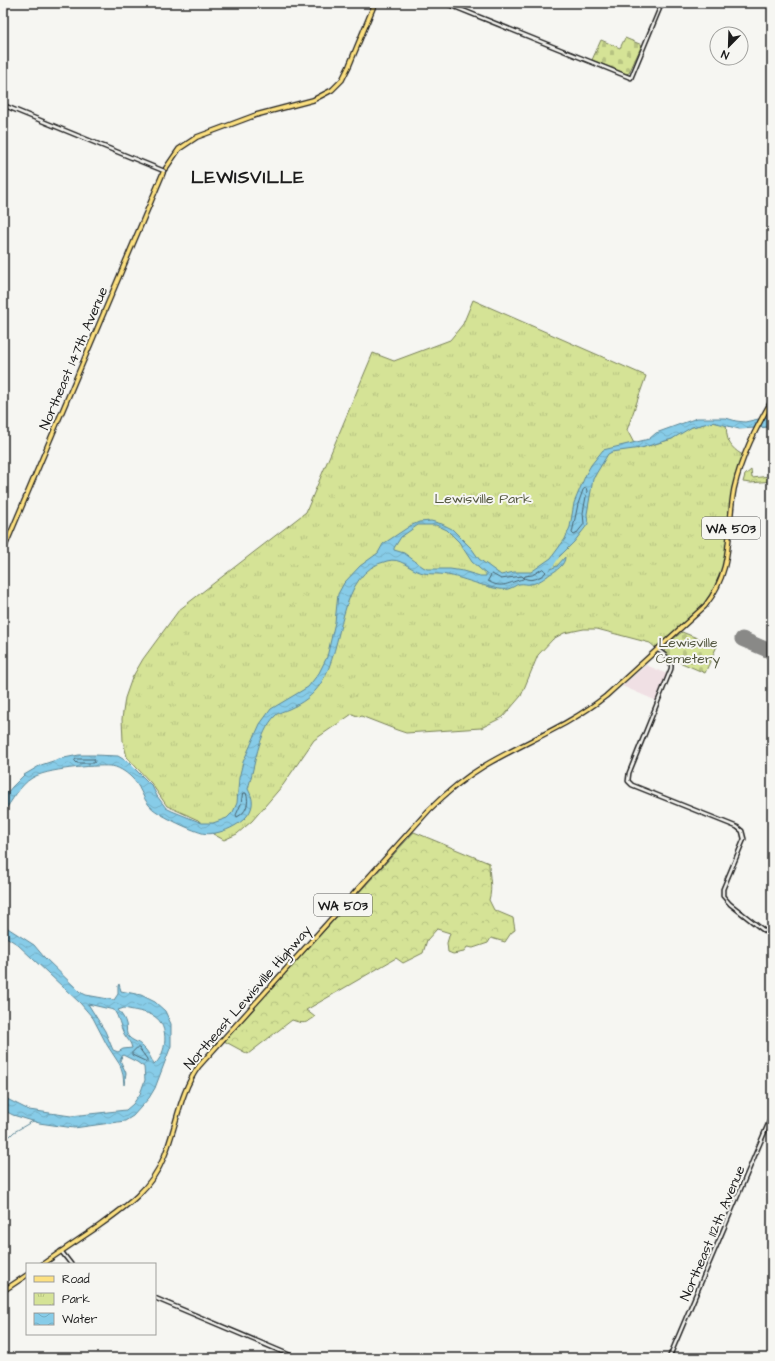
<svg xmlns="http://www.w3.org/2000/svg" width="775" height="1361" font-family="'Architects Daughter',sans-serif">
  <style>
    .built { fill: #f0e0e4 }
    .forest { fill: url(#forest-crowns); stroke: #788059 }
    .cemetery { fill: url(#cemetery-stones); stroke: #788059 }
    .park { fill: url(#park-tufts); stroke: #788059 }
    .water { fill: url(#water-waves); stroke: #5c8696; fill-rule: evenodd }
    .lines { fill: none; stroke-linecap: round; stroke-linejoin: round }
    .shore { stroke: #47626e; stroke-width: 1 }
    .stream { stroke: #5c8696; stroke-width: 1 }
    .river { stroke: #87cce8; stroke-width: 4 }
    .runway { stroke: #898987; stroke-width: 15 }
    .minor-casing { stroke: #1c1c1c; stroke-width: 5.5 }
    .major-casing { stroke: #1c1c1c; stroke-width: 6 }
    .minor { stroke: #f6f6f2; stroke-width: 2.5 }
    .major { stroke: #fce080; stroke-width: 3.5 }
    .labels { text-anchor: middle; stroke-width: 4; stroke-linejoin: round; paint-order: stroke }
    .shield { fill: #f6f6f2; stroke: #5d5d5c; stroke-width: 1 }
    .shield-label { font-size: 13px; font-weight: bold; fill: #1c1c1c }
    .street-label { font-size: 14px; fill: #1c1c1c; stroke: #f6f6f2 }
    .park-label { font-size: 14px; fill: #545841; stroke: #f6f6f2 }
    .district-label { font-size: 18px; font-weight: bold; letter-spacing: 1px; fill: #1c1c1c; stroke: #f6f6f2 }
  </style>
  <defs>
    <pattern id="forest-crowns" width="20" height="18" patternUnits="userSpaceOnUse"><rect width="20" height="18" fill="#d5e396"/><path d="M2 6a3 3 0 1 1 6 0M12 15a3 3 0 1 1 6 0" fill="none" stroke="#b6c281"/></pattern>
    <pattern id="cemetery-stones" width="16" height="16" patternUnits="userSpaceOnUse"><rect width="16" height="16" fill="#d5e396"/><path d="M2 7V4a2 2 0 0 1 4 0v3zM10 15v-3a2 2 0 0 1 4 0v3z" fill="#b6c281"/></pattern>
    <pattern id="park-tufts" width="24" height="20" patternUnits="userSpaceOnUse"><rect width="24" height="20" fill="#d5e396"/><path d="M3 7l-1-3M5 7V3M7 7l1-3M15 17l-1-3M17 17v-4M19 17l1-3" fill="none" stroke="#b6c281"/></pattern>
    <pattern id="water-waves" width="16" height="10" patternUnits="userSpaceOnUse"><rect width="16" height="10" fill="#87cce8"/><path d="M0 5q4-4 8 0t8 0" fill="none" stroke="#74afc6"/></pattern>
  </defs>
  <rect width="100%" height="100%" fill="#f6f6f2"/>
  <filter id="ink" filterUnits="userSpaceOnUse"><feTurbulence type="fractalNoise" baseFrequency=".025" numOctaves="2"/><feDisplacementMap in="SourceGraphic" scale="8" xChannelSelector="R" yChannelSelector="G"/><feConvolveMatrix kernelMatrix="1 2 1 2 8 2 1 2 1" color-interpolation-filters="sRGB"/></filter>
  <g filter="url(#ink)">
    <polygon class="built" points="646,665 667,674 657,701 622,686"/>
    <g class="forest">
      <polygon points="751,470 752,478 770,476 772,477 772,481 751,483 743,482 745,475"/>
      <path d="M414,832l75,31c0,14 4,24 0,37l5,10 19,8 2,12 -4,3 -6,9 -14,-4 -3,5 -15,5 -6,-1 -3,5 -11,2 -5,-2 -1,-9 3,-10 -13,-4 -10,11 -4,13 -20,10 -7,-5 -90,52 9,7c-10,7 -11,7 -23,3l-44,34 -24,-13z"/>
    </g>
    <g class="cemetery">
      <polygon points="625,38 642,45 629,73 626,74 592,60 601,40 620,48"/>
      <path d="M682,632l35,14 -12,27 -35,-15 -6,-5c1,-9 12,-16 18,-21z"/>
    </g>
    <path class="park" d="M473,300l173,76 -19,54 10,19 35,-10 14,-10 13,-4 12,-3 15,2c1,4 0,7 1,11 1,9 8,16 16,20l-7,26 -11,85 -17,35 -51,48 -7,-6 -53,-14h-13l-20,4 -11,6 -15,16 -17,41 -18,21 -22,11 -75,5 -9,-3 -36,-14 -1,1 -8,-3 -38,26 -31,45 -31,36 -15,13 -13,6 -11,-6 -15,-14 -31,-14 -16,-23 -15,-16 -9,-10 -4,-16 -1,-22 3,-21 7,-20 11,-19 36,-49 127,-98 67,-159 21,8 56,-21 13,-16z"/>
    <g class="water">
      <path d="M772,416l-1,11 -32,2 -26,-7 -21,5 -20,12 -14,4 -17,5 -29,4 -4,2 -15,25 -6,35 1,10 -14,18 -23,23 -3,5 9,-4 8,-9c0,8 -9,14 -15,17 -5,4 -12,9 -19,10 -4,1 -7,-1 -12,0 -3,1 -7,4 -11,5 -12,3 -46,-12 -61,-14 -9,-2 -19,0 -27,-3 -13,-4 -19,-15 -33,-11 -50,11 -42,87 -66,122 -8,13 -19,20 -32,26 -4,2 -11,3 -14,7 -17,18 -20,49 -27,73 3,6 6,12 3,20 -5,15 -34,28 -49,24 -11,-3 -47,-19 -53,-28 -7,-8 -9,-20 -18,-28 -5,-5 -14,-11 -21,-11 -17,-1 -64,3 -78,12 -12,7 -20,23 -29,35v-15l9,-11 12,-12 17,-10 18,-6 20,-4h15l24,1 10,6 24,24 5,10 9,12 6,3 30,12h11l14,-5 6,-6 4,-9 2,-25 4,-16 17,-38 11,-15 37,-22 11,-14 8,-16 8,-35 3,-28 6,-11 16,-17 18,-13 5,-9 27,-18 9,-4 12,-1 11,3 10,5 20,20 7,10 22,16 13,-3h17l20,-14 14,-19 5,-12 4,-24 12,-29 5,-9 12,-15 46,-11 7,-6 41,-15h29l10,3 9,1zM418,525h18l11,5 12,12 13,20 14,12v2h-6l-17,-5 -13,-2h-23l-4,-2 -19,-14 -10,-3v-2l7,-11z"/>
      <path d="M3,925l31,20 10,12 36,35 6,3 28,5 4,-6v-8l1,-2 2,7 20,4 14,7 10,9 6,13v22l-16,42 -6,10 -16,18 -8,5 -51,7 -35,-5 -26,-8 -10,-5v-13l26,13 42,6 55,-6 7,-6 7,-10 5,-14 -1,-13 -7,-5 -14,-7 -3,5 6,13 -2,12 -1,-10 -3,-10 -13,-20 -14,-27 -13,-15 -63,-59 -14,-9zM88,1004l26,6c5,7 6,16 10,24 3,5 7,8 8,14l-9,1 -5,3 -5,-2 -8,-19zM124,1008c8,2 23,4 30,8 16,10 13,38 0,49 -3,-7 -6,-14 -12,-19 -4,-5 -12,-5 -15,-12 -1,-3 0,-7 -1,-10 -1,-5 -4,-9 -8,-14z"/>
    </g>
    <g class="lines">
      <g class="shore">
        <polygon points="586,488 587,491 583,513 584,524 576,534 574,535 572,533 578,504 583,490"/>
        <path d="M543,569l3,3c-6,6 -14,10 -22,6l1,-2 7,-1z"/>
        <path d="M492,574l9,5 21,-3 2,2 -1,1c-14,3 -21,11 -35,2z"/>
        <polygon points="76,759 94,759 95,761 94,763 77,763 75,761"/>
        <path d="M243,793h3c4,10 0,20 -9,24l-1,-2 5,-11z"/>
        <polygon points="137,1048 139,1048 147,1059 147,1062 132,1055 132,1053"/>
      </g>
      <polyline class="stream" points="3,1143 14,1132 33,1121"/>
      <polyline class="river" points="546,569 551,566 557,557"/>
      <polyline class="runway" points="742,639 772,652"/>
      <g class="minor-casing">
        <g id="minor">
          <polyline points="445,3 631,78 662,3"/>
          <polyline points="3,105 164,171"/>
          <path d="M657,649c7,6 16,10 14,20l-42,104 -1,8 4,4 105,42 5,4 2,8 -21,50v7l7,8 42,33"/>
          <polyline points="61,1251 71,1264"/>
          <polyline points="155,1298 297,1358"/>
          <polyline points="669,1358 772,1115"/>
        </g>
      </g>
      <g class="major-casing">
        <g id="major">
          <polyline points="166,168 179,149 197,137 256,115 313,100 332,90 342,80 349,66 375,3"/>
          <polyline points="3,551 163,173"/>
          <path d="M43,1264c17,-12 35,-24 53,-36 28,-20 55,-38 68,-71 13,-31 15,-64 35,-91l230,-256c17,-17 35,-32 55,-44 42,-25 83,-39 122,-70l99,-90c30,-38 21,-74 29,-117 7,-32 22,-61 38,-89"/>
          <polyline points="3,1291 27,1275"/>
        </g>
      </g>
      <use href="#minor" class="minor"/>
      <use href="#major" class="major"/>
    </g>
  </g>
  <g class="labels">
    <g class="shield">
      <rect x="702" y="517" width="58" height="22" rx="3"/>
      <rect x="314" y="894" width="58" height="22" rx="3"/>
    </g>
    <g class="shield-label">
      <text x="731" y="533">WA 503</text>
      <text x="343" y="910">WA 503</text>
    </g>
    <g class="street-label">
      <text transform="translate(73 358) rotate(-67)" y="5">Northeast 147th Avenue</text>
      <text transform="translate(247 997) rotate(-49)" y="5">Northeast Lewisville Highway</text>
      <text transform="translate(712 1233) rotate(-67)" y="5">Northeast 112th Avenue</text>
    </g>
    <g class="park-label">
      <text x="483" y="503">Lewisville Park</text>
      <text x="688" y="647">Lewisville<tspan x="688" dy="16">Cemetery</tspan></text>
    </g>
    <g class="district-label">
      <text x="248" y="183">LEWISVILLE</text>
    </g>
  </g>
  <rect width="775" height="1361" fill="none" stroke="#f6f6f2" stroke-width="16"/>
  <rect x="8" y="8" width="759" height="1345" fill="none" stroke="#1c1c1c" stroke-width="1.5" filter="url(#ink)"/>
  <rect x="26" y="1263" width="130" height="72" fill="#f6f6f2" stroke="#9f9f9c"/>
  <rect x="34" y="1276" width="20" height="6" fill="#fce080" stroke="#9f9f9c"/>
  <text x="62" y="1283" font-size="12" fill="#1c1c1c">Road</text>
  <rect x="34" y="1293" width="20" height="12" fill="url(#park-tufts)" stroke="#9f9f9c"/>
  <text x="62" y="1303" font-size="12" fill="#1c1c1c">Park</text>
  <rect x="34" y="1313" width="20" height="12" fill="url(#water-waves)" stroke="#9f9f9c"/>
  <text x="62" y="1323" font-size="12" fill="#1c1c1c">Water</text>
  <g transform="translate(729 46) rotate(203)"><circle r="19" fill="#f6f6f2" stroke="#9f9f9c"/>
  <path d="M0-3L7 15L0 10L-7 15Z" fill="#1c1c1c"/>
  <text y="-6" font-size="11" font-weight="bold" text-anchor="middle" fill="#1c1c1c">N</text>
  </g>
</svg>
